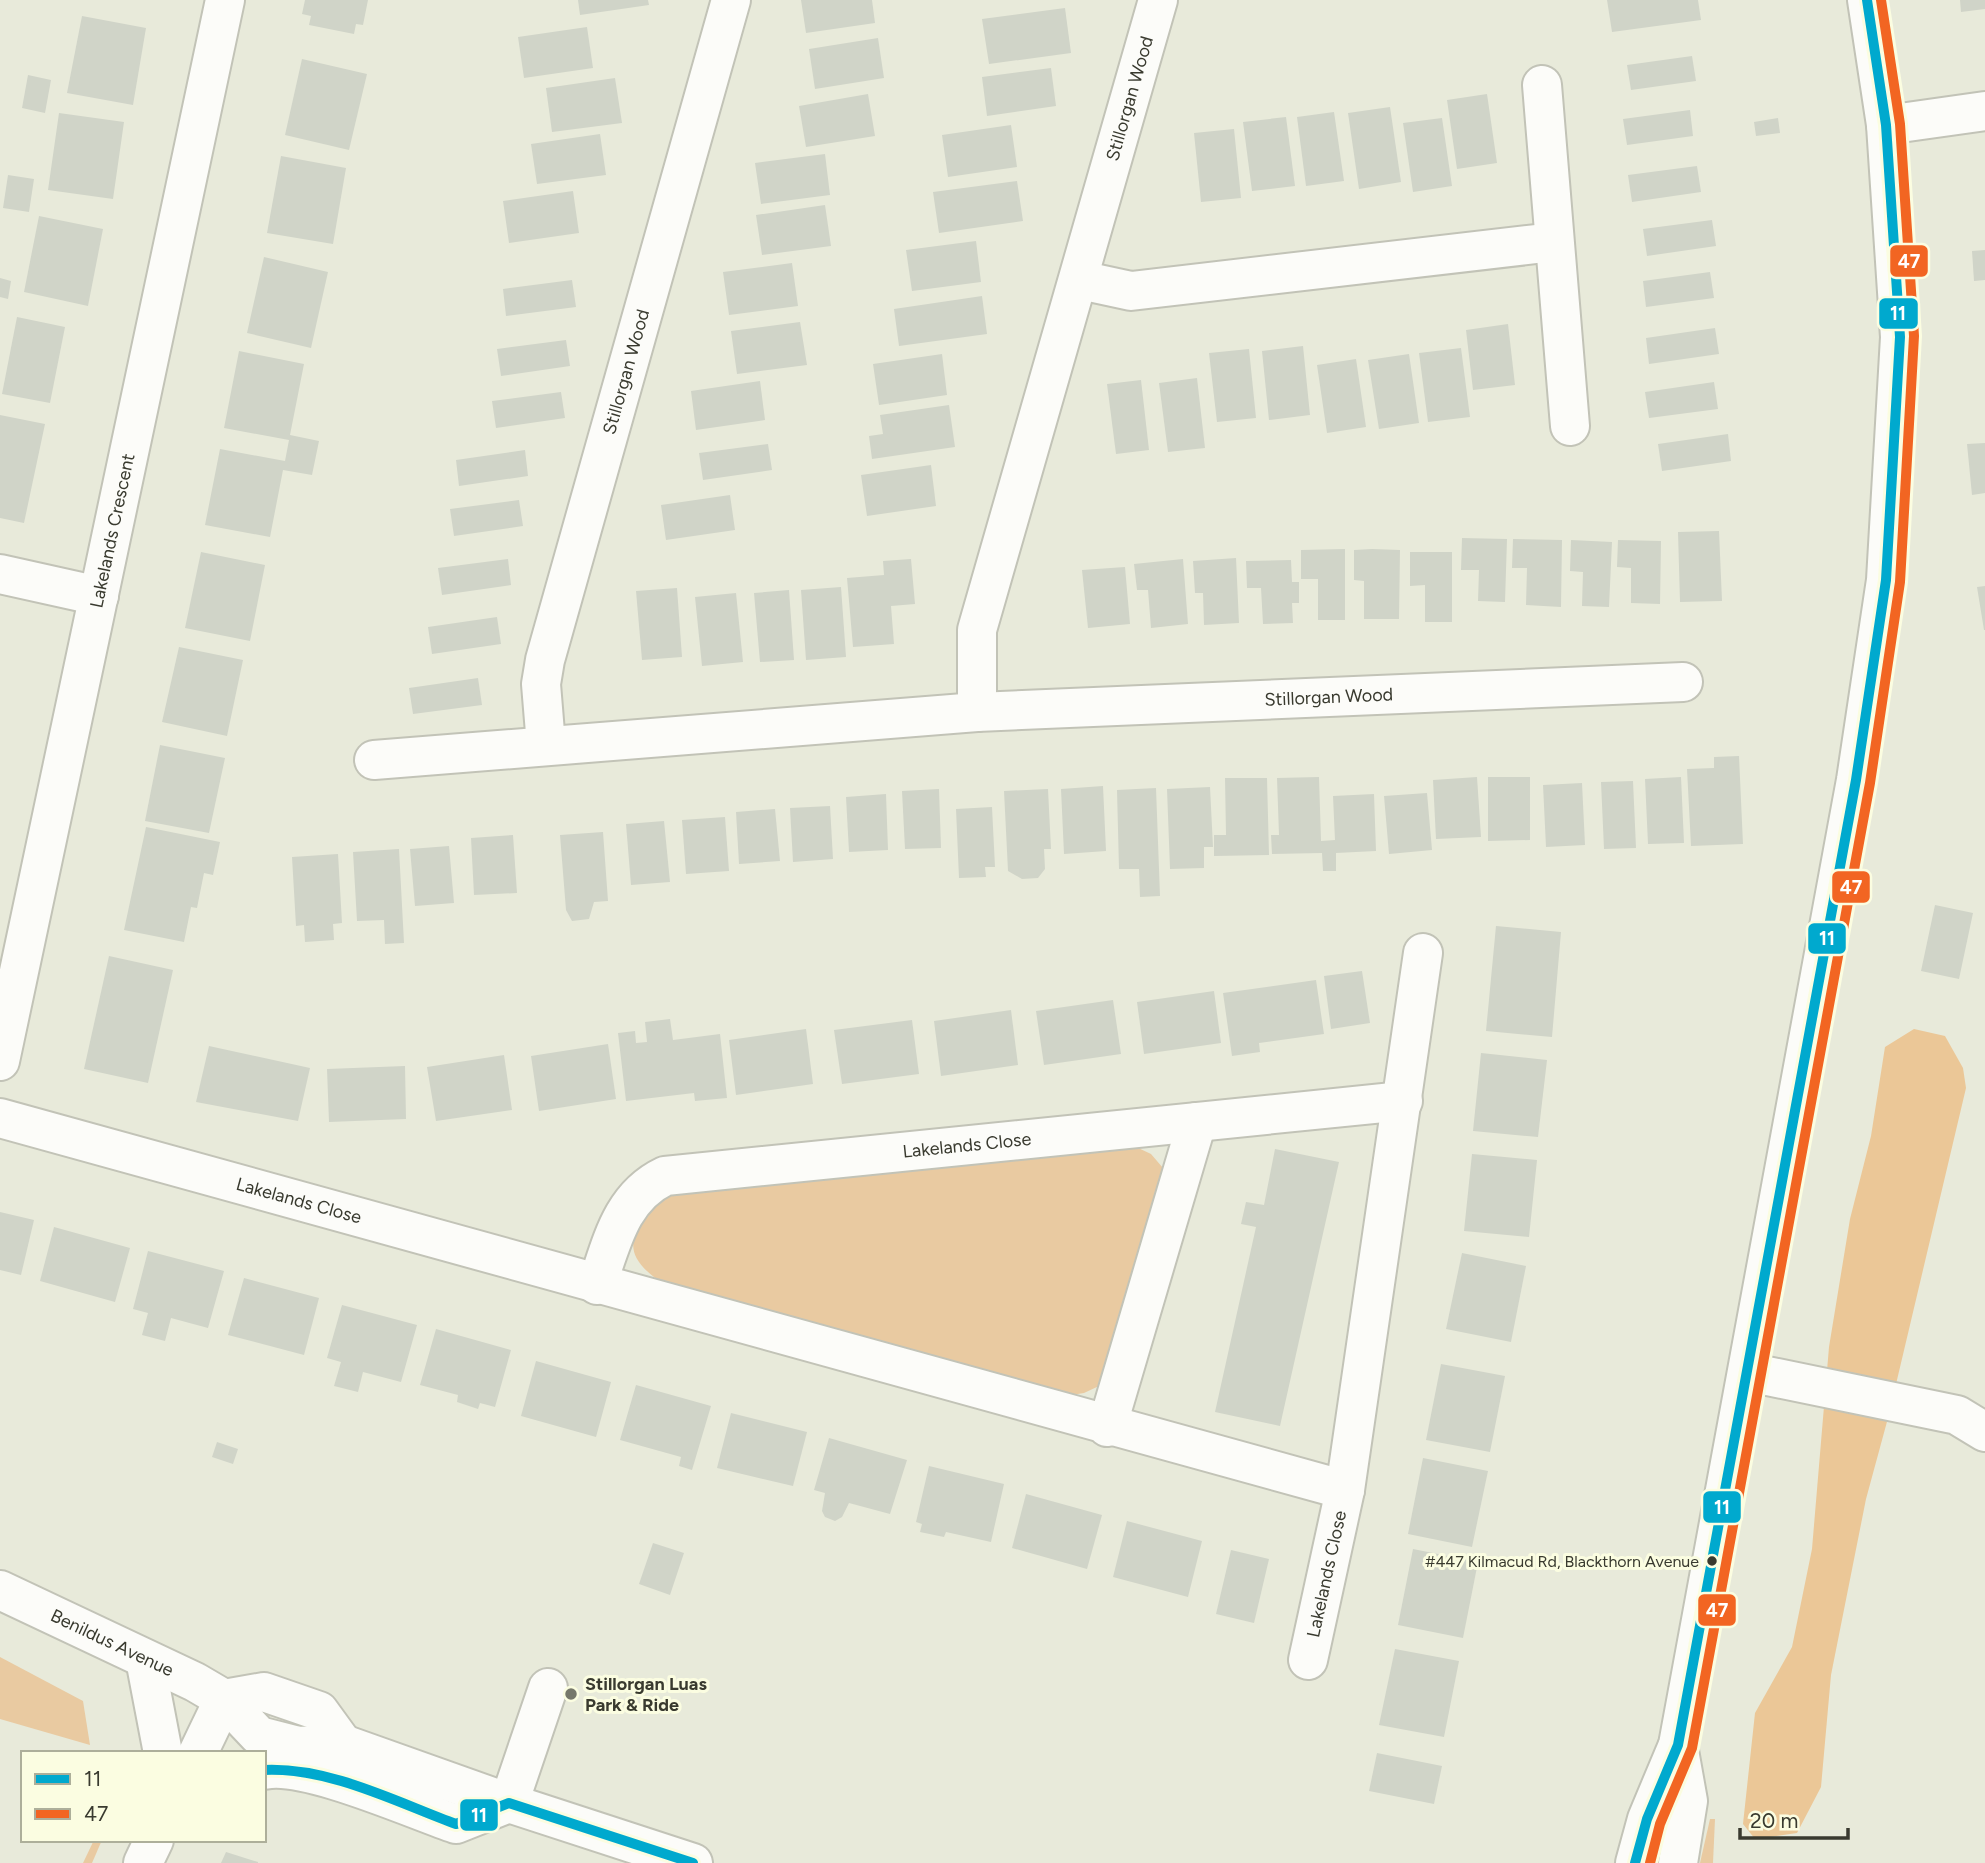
<svg xmlns="http://www.w3.org/2000/svg" width="1985" height="1863" font-family="Figtree,sans-serif">
  <style>
    .green { fill: #e9caa1 }
    .forest { fill: #ebc797 }
    .building { fill: #d0d4c8 }
    .lines { fill: none; stroke-linecap: round; stroke-linejoin: round }
    .minor-casing { stroke: #c2c3b7; stroke-width: 42 }
    .minor { stroke: #fcfcf9; stroke-width: 38 }
    .bus-1-casing { stroke: #fbfde1; stroke-width: 16 }
    .bus-2-casing { stroke: #fbfde1; stroke-width: 16 }
    .bus-1 { stroke: #00a9ce; stroke-width: 10 }
    .bus-2 { stroke: #f26522; stroke-width: 10 }
    .bus-dot { fill: #393a2f; stroke: #fbfde1; stroke-width: 2.5 }
    .poi-dot { fill: #76786b; stroke: #fbfde1; stroke-width: 2.5 }
    .labels { text-anchor: middle; stroke-width: 6; stroke-linejoin: round; paint-order: stroke }
    .bus-label { font-size: 16px; fill: #393a2f; stroke: #fbfde1; text-anchor: end }
    .street-label { font-size: 18px; fill: #393a2f; stroke: #fbfde1 }
    .poi-label { font-size: 18px; font-weight: bold; fill: #393a2f; stroke: #fbfde1; text-anchor: start }
    .line-badge { stroke: #fbfde1; stroke-width: 2.5 }
    .badge-label { font-size: 19px; text-anchor: middle; font-weight: bold; fill: #fff }
  </style>
  <rect width="100%" height="100%" fill="#e8eada"/>
  <g class="green">
    <path d="M1134,1146l17,8 12,14 -64,218 -15,7 -19,3 -400,-111c-48,-32 -34,-49 -8,-90z"/>
    <polygon points="0,1657 83,1701 90,1745 0,1719"/>
    <polygon points="1710,1819 1715,1819 1713,1863 1700,1863"/>
    <polygon points="94,1840 102,1840 92,1863 83,1863"/>
  </g>
  <polygon class="forest" points="1914,1029 1945,1036 1963,1068 1966,1088 1888,1418 1866,1499 1831,1675 1821,1787 1797,1833 1755,1839 1743,1824 1755,1713 1792,1647 1812,1549 1829,1347 1850,1219 1871,1136 1885,1047"/>
  <g class="building">
    <polygon points="305,0 368,0 363,25 356,24 354,34 309,25 311,16 302,14"/>
    <polygon points="578,0 648,0 649,5 580,15"/>
    <polygon points="801,0 872,0 875,23 806,33"/>
    <polygon points="1607,0 1698,0 1701,20 1612,32"/>
    <polygon points="1960,0 1985,0 1985,9 1961,12"/>
    <polygon points="1065,8 1071,53 989,64 982,19"/>
    <polygon points="82,16 146,28 133,105 67,93"/>
    <polygon points="587,27 593,68 524,78 518,37"/>
    <polygon points="878,38 884,78 815,89 809,49"/>
    <polygon points="1692,56 1696,81 1631,90 1627,65"/>
    <polygon points="302,59 367,74 349,150 285,135"/>
    <polygon points="1051,68 1056,106 987,116 982,77"/>
    <polygon points="28,75 51,80 45,113 22,108"/>
    <polygon points="615,78 622,123 552,132 546,88"/>
    <polygon points="868,94 875,136 806,147 799,106"/>
    <polygon points="1487,94 1497,163 1457,169 1447,100"/>
    <polygon points="1390,107 1401,182 1359,189 1348,113"/>
    <polygon points="1690,110 1693,136 1627,145 1623,119"/>
    <polygon points="1334,112 1344,181 1306,186 1297,117"/>
    <polygon points="59,113 124,122 113,199 48,190"/>
    <polygon points="1286,117 1295,186 1252,191 1243,122"/>
    <polygon points="1442,118 1452,186 1413,192 1403,123"/>
    <polygon points="1778,118 1780,133 1756,136 1754,122"/>
    <polygon points="1011,125 1017,167 948,177 942,135"/>
    <polygon points="1234,129 1241,198 1201,202 1194,133"/>
    <polygon points="600,134 606,175 537,184 531,144"/>
    <polygon points="825,154 830,195 761,204 755,163"/>
    <polygon points="281,156 346,168 333,244 267,233"/>
    <polygon points="1697,166 1701,192 1632,202 1628,175"/>
    <polygon points="8,175 34,179 29,212 3,208"/>
    <polygon points="1017,181 1023,221 939,233 933,192"/>
    <polygon points="573,191 579,233 509,243 503,201"/>
    <polygon points="825,205 831,246 762,255 756,215"/>
    <polygon points="39,216 103,229 88,306 24,292"/>
    <polygon points="1712,220 1716,246 1647,256 1643,229"/>
    <polygon points="976,241 981,282 912,291 906,250"/>
    <polygon points="1985,250 1985,280 1974,281 1972,251"/>
    <polygon points="264,257 328,272 311,348 247,333"/>
    <polygon points="792,263 798,306 729,315 723,272"/>
    <polygon points="1710,272 1714,298 1646,307 1643,281"/>
    <polygon points="0,278 11,281 8,299 0,297"/>
    <polygon points="572,280 576,307 506,316 503,289"/>
    <polygon points="982,296 987,334 899,346 894,309"/>
    <polygon points="17,317 65,327 50,403 2,394"/>
    <polygon points="800,322 807,365 737,374 731,331"/>
    <polygon points="1508,324 1515,385 1473,390 1466,330"/>
    <polygon points="1715,328 1719,354 1649,364 1646,338"/>
    <polygon points="566,340 570,366 501,376 497,349"/>
    <polygon points="1303,346 1310,415 1269,420 1262,351"/>
    <polygon points="1461,348 1470,417 1428,422 1419,353"/>
    <polygon points="1249,349 1256,418 1217,422 1209,353"/>
    <polygon points="239,351 304,364 290,435 319,441 312,475 283,470 270,537 205,525 220,449 285,461 289,440 224,428"/>
    <polygon points="942,354 947,395 879,405 873,364"/>
    <polygon points="1409,354 1419,423 1379,429 1368,360"/>
    <polygon points="1356,359 1366,427 1327,433 1317,365"/>
    <polygon points="1197,378 1205,448 1168,452 1159,383"/>
    <polygon points="1141,380 1149,450 1116,454 1107,384"/>
    <polygon points="760,381 765,420 696,430 691,391"/>
    <polygon points="1714,382 1718,409 1649,418 1645,392"/>
    <polygon points="561,392 565,418 496,428 492,401"/>
    <polygon points="949,405 955,447 872,459 869,436 883,434 880,415"/>
    <polygon points="0,415 45,424 24,523 0,518"/>
    <polygon points="1728,434 1731,461 1662,471 1658,444"/>
    <polygon points="1985,443 1985,493 1972,495 1967,444"/>
    <polygon points="768,444 772,470 703,480 699,453"/>
    <polygon points="525,450 528,476 459,486 456,460"/>
    <polygon points="931,465 936,506 867,516 861,475"/>
    <polygon points="730,495 735,530 666,540 661,505"/>
    <polygon points="519,500 523,526 454,536 450,509"/>
    <polygon points="1719,531 1722,601 1680,602 1678,532"/>
    <polygon points="1462,538 1507,539 1505,602 1478,601 1479,570 1461,570"/>
    <polygon points="1513,539 1562,540 1561,607 1526,605 1527,568 1512,568"/>
    <polygon points="1571,540 1612,542 1609,607 1582,606 1583,572 1570,571"/>
    <polygon points="1618,540 1661,541 1660,604 1631,603 1631,568 1617,567"/>
    <polygon points="1345,549 1345,620 1318,620 1318,579 1301,579 1301,550"/>
    <polygon points="1372,549 1400,550 1399,619 1364,619 1364,581 1354,580 1354,550"/>
    <polygon points="201,552 265,565 250,641 185,628"/>
    <polygon points="1410,552 1452,552 1452,622 1425,622 1425,585 1410,586"/>
    <polygon points="1236,558 1239,623 1204,625 1203,593 1195,593 1193,561"/>
    <polygon points="508,559 511,585 442,595 438,568"/>
    <polygon points="911,559 915,604 891,606 894,644 853,647 847,578 884,575 883,561"/>
    <polygon points="1183,559 1188,624 1151,628 1148,590 1137,590 1134,564"/>
    <polygon points="1291,560 1292,582 1299,582 1299,603 1292,603 1293,623 1263,624 1261,588 1247,588 1246,561"/>
    <polygon points="1125,567 1130,624 1088,628 1082,570"/>
    <polygon points="1985,586 1985,630 1984,630 1977,587"/>
    <polygon points="841,587 846,657 806,660 801,590"/>
    <polygon points="677,588 682,657 642,660 636,591"/>
    <polygon points="789,590 794,660 760,662 754,593"/>
    <polygon points="736,593 743,662 702,666 695,597"/>
    <polygon points="497,617 501,644 432,654 428,627"/>
    <polygon points="179,647 243,660 227,736 162,722"/>
    <polygon points="478,678 482,705 413,714 409,688"/>
    <polygon points="160,745 225,758 209,833 145,821"/>
    <polygon points="1739,756 1743,844 1691,846 1687,769 1714,768 1714,757"/>
    <polygon points="1319,777 1321,841 1335,840 1333,796 1374,794 1376,851 1336,853 1336,871 1323,871 1322,853 1272,854 1271,835 1279,835 1277,778"/>
    <polygon points="1477,777 1481,837 1436,839 1433,780"/>
    <polygon points="1488,777 1530,777 1530,840 1488,841"/>
    <polygon points="1681,777 1684,843 1648,844 1645,779"/>
    <polygon points="1225,778 1267,778 1269,855 1214,856 1214,835 1226,835"/>
    <polygon points="1633,781 1636,848 1604,849 1601,782"/>
    <polygon points="1582,783 1585,845 1546,847 1543,785"/>
    <polygon points="1103,786 1106,851 1064,854 1061,789"/>
    <polygon points="1210,787 1213,847 1204,847 1204,868 1170,869 1167,789"/>
    <polygon points="1156,788 1160,896 1140,897 1139,869 1119,869 1117,790"/>
    <polygon points="939,789 941,848 905,849 902,791"/>
    <polygon points="1048,789 1051,849 1044,849 1045,869 1038,878 1022,879 1008,871 1004,791"/>
    <polygon points="1427,793 1432,850 1389,854 1384,796"/>
    <polygon points="886,794 888,850 849,852 846,797"/>
    <polygon points="830,806 833,859 793,862 790,808"/>
    <polygon points="992,807 995,867 985,867 986,877 959,878 956,809"/>
    <polygon points="775,809 780,861 739,864 736,812"/>
    <polygon points="725,817 729,871 686,874 682,820"/>
    <polygon points="664,821 670,882 631,885 626,824"/>
    <polygon points="146,827 220,842 213,875 204,873 197,908 191,907 184,942 124,930"/>
    <polygon points="603,832 608,901 594,902 589,919 572,921 566,910 560,835"/>
    <polygon points="513,835 517,893 474,895 471,838"/>
    <polygon points="449,846 454,903 415,906 410,849"/>
    <polygon points="399,849 404,943 385,944 384,920 357,921 353,852"/>
    <polygon points="338,854 342,923 333,924 334,940 305,942 304,925 296,926 292,857"/>
    <polygon points="1935,905 1973,913 1959,979 1921,971"/>
    <polygon points="1496,926 1561,932 1552,1037 1486,1031"/>
    <polygon points="109,956 173,970 148,1083 84,1069"/>
    <polygon points="1362,971 1370,1023 1331,1029 1324,976"/>
    <polygon points="1316,980 1324,1034 1259,1043 1260,1052 1232,1056 1223,993"/>
    <polygon points="1214,991 1221,1043 1144,1054 1137,1002"/>
    <polygon points="1113,1000 1121,1054 1044,1065 1036,1011"/>
    <polygon points="1011,1010 1018,1065 941,1076 934,1021"/>
    <polygon points="670,1019 673,1040 720,1034 727,1098 695,1101 694,1093 626,1101 618,1033 635,1031 636,1043 647,1042 645,1022"/>
    <polygon points="912,1020 919,1074 842,1084 834,1030"/>
    <polygon points="806,1029 813,1084 736,1095 729,1040"/>
    <polygon points="608,1044 616,1099 539,1111 531,1056"/>
    <polygon points="209,1046 310,1068 298,1121 196,1102"/>
    <polygon points="1481,1053 1547,1060 1538,1137 1473,1131"/>
    <polygon points="504,1055 512,1110 436,1121 427,1067"/>
    <polygon points="405,1066 406,1119 329,1122 327,1069"/>
    <polygon points="1275,1149 1339,1162 1280,1426 1215,1412 1256,1227 1241,1224 1246,1202 1264,1205"/>
    <polygon points="1472,1154 1537,1160 1529,1237 1464,1231"/>
    <polygon points="0,1212 34,1220 21,1275 0,1270"/>
    <polygon points="54,1227 130,1248 115,1302 40,1281"/>
    <polygon points="148,1251 224,1271 208,1328 171,1318 165,1341 142,1335 148,1313 133,1309"/>
    <polygon points="1462,1253 1526,1266 1511,1342 1446,1329"/>
    <polygon points="244,1278 319,1298 304,1355 228,1335"/>
    <polygon points="342,1305 417,1325 401,1382 363,1372 358,1392 334,1386 341,1362 327,1358"/>
    <polygon points="436,1329 511,1350 495,1407 480,1403 478,1409 457,1402 458,1395 420,1385"/>
    <polygon points="536,1361 611,1382 596,1437 521,1416"/>
    <polygon points="1441,1364 1505,1376 1490,1452 1426,1440"/>
    <polygon points="636,1385 711,1406 692,1470 679,1466 681,1457 620,1440"/>
    <polygon points="731,1413 807,1432 793,1486 717,1468"/>
    <polygon points="829,1438 907,1460 890,1514 849,1503 842,1517 835,1521 825,1517 822,1511 825,1493 814,1490"/>
    <polygon points="217,1442 238,1449 233,1464 212,1457"/>
    <polygon points="1423,1458 1488,1471 1472,1547 1408,1534"/>
    <polygon points="929,1466 1004,1484 991,1542 946,1532 944,1537 920,1532 922,1524 916,1522"/>
    <polygon points="1026,1494 1102,1515 1087,1569 1012,1548"/>
    <polygon points="1127,1521 1202,1541 1188,1597 1113,1577"/>
    <polygon points="653,1543 684,1553 670,1595 639,1584"/>
    <polygon points="1413,1549 1478,1562 1463,1638 1398,1625"/>
    <polygon points="1231,1550 1269,1559 1254,1623 1216,1614"/>
    <polygon points="1395,1649 1459,1661 1444,1737 1379,1725"/>
    <polygon points="1377,1753 1442,1766 1434,1804 1369,1791"/>
    <polygon points="226,1852 258,1862 258,1863 221,1863"/>
  </g>
  <g class="lines">
    <g class="minor-casing">
      <g id="minor">
        <polyline points="1542,85 1570,426"/>
        <polyline points="1886,125 1985,111"/>
        <polyline points="1080,280 1131,291 1554,242"/>
        <polyline points="0,574 99,596"/>
        <path id="s1" d="M977,712v-82l181,-630"/>
        <path id="s2" d="M546,745l-5,-61 4,-24 186,-660"/>
        <path id="s3" d="M374,760l603,-48 706,-30"/>
        <path id="s4" d="M0,1061l225,-1061"/>
        <path id="s5" d="M0,1118l1345,372"/>
        <path id="s6" d="M597,1285c15,-43 24,-88 68,-109l738,-75"/>
        <polyline points="1748,1372 1957,1415 1985,1432"/>
        <polyline points="1107,1427 1197,1122"/>
        <path id="s7" d="M0,1590l195,92 29,17 35,37 39,10 45,-2 166,59 184,60"/>
        <polyline points="145,1659 163,1753"/>
        <path id="s8" d="M1308,1660l37,-170 78,-537"/>
        <polyline points="224,1699 264,1692 319,1711 343,1744"/>
        <polyline points="1678,1745 1688,1801 1678,1863"/>
        <polyline points="198,1753 224,1699"/>
        <path d="M264,1770c41,-9 148,39 192,54l53,-21"/>
        <polyline points="509,1803 548,1688"/>
        <polyline points="143,1863 154,1840"/>
        <polyline points="1635,1863 1647,1819 1678,1745 1856,780 1886,580 1900,337 1886,125 1867,0"/>
      </g>
    </g>
    <use href="#minor" class="minor"/>
    <g class="bus-1-casing">
      <g id="bus-1">
        <path d="M264,1770c66,-3 132,32 192,54l53,-21 184,60"/>
        <polyline points="1635,1863 1647,1819 1678,1745 1856,780 1886,580 1900,337 1886,125 1867,0"/>
      </g>
    </g>
    <g class="bus-2-casing">
      <polyline id="bus-2" points="1650,1863 1660,1824 1692,1748 1870,783 1900,582 1914,336 1900,124 1881,0"/>
    </g>
    <use href="#bus-1" class="bus-1"/>
    <use href="#bus-2" class="bus-2"/>
  </g>
  <circle class="bus-dot" cx="1712" cy="1561" r="6"/>
  <circle class="poi-dot" cx="571" cy="1694" r="7"/>
  <g class="labels">
    <g class="bus-label">
      <text x="1699" y="1567">#447 Kilmacud Rd, Blackthorn Avenue</text>
    </g>
    <g class="street-label">
      <text dy="6" stroke="none"><textPath href="#s1" startOffset="635">Stillorgan Wood</textPath></text>
      <text dy="6" stroke="none"><textPath href="#s2" startOffset="385">Stillorgan Wood</textPath></text>
      <text dy="6" stroke="none"><textPath href="#s4" startOffset="542">Lakelands Crescent</textPath></text>
      <text dy="6" stroke="none"><textPath href="#s3" startOffset="957">Stillorgan Wood</textPath></text>
      <text dy="6" stroke="none"><textPath href="#s6" startOffset="436">Lakelands Close</textPath></text>
      <text dy="6" stroke="none"><textPath href="#s5" startOffset="310">Lakelands Close</textPath></text>
      <text dy="6" stroke="none"><textPath href="#s8" startOffset="88">Lakelands Close</textPath></text>
      <text dy="6" stroke="none"><textPath href="#s7" startOffset="124">Benildus Avenue</textPath></text>
    </g>
    <g class="poi-label">
      <text x="585" y="1690">Stillorgan Luas<tspan x="585" dy="21">Park &amp; Ride</tspan></text>
    </g>
  </g>
  <g class="line-badge">
    <rect x="1889" y="244" width="40" height="34" rx="7" fill="#f26522"/>
    <rect x="1878" y="297" width="41" height="33" rx="7" fill="#00a9ce"/>
    <rect x="1831" y="870" width="40" height="34" rx="7" fill="#f26522"/>
    <rect x="1807" y="922" width="40" height="33" rx="7" fill="#00a9ce"/>
    <rect x="1702" y="1490" width="40" height="34" rx="7" fill="#00a9ce"/>
    <rect x="1697" y="1593" width="40" height="34" rx="7" fill="#f26522"/>
    <rect x="459" y="1798" width="40" height="34" rx="7" fill="#00a9ce"/>
  </g>
  <g class="badge-label">
    <text x="1909" y="268">47</text>
    <text x="1898" y="320">11</text>
    <text x="1851" y="894">47</text>
    <text x="1827" y="945">11</text>
    <text x="1722" y="1514">11</text>
    <text x="1717" y="1617">47</text>
    <text x="479" y="1822">11</text>
  </g>
  <rect x="21" y="1751" width="245" height="91" fill="#fbfde1" stroke="#adaf9a" stroke-width="2"/>
  <rect x="35" y="1774" width="35" height="10" fill="#00a9ce" stroke="#adaf9a" stroke-width="2"/>
  <text x="84" y="1786" font-size="21" fill="#393a2f">11</text>
  <rect x="35" y="1809" width="35" height="10" fill="#f26522" stroke="#adaf9a" stroke-width="2"/>
  <text x="84" y="1821" font-size="21" fill="#393a2f">47</text>
  <path d="M1740 1828v10h108v-10" fill="none" stroke="#393a2f" stroke-width="3.5"/>
  <text x="1750" y="1828" font-size="21" fill="#393a2f" stroke="#fbfde1" stroke-width="5" paint-order="stroke">20 m</text>
</svg>
